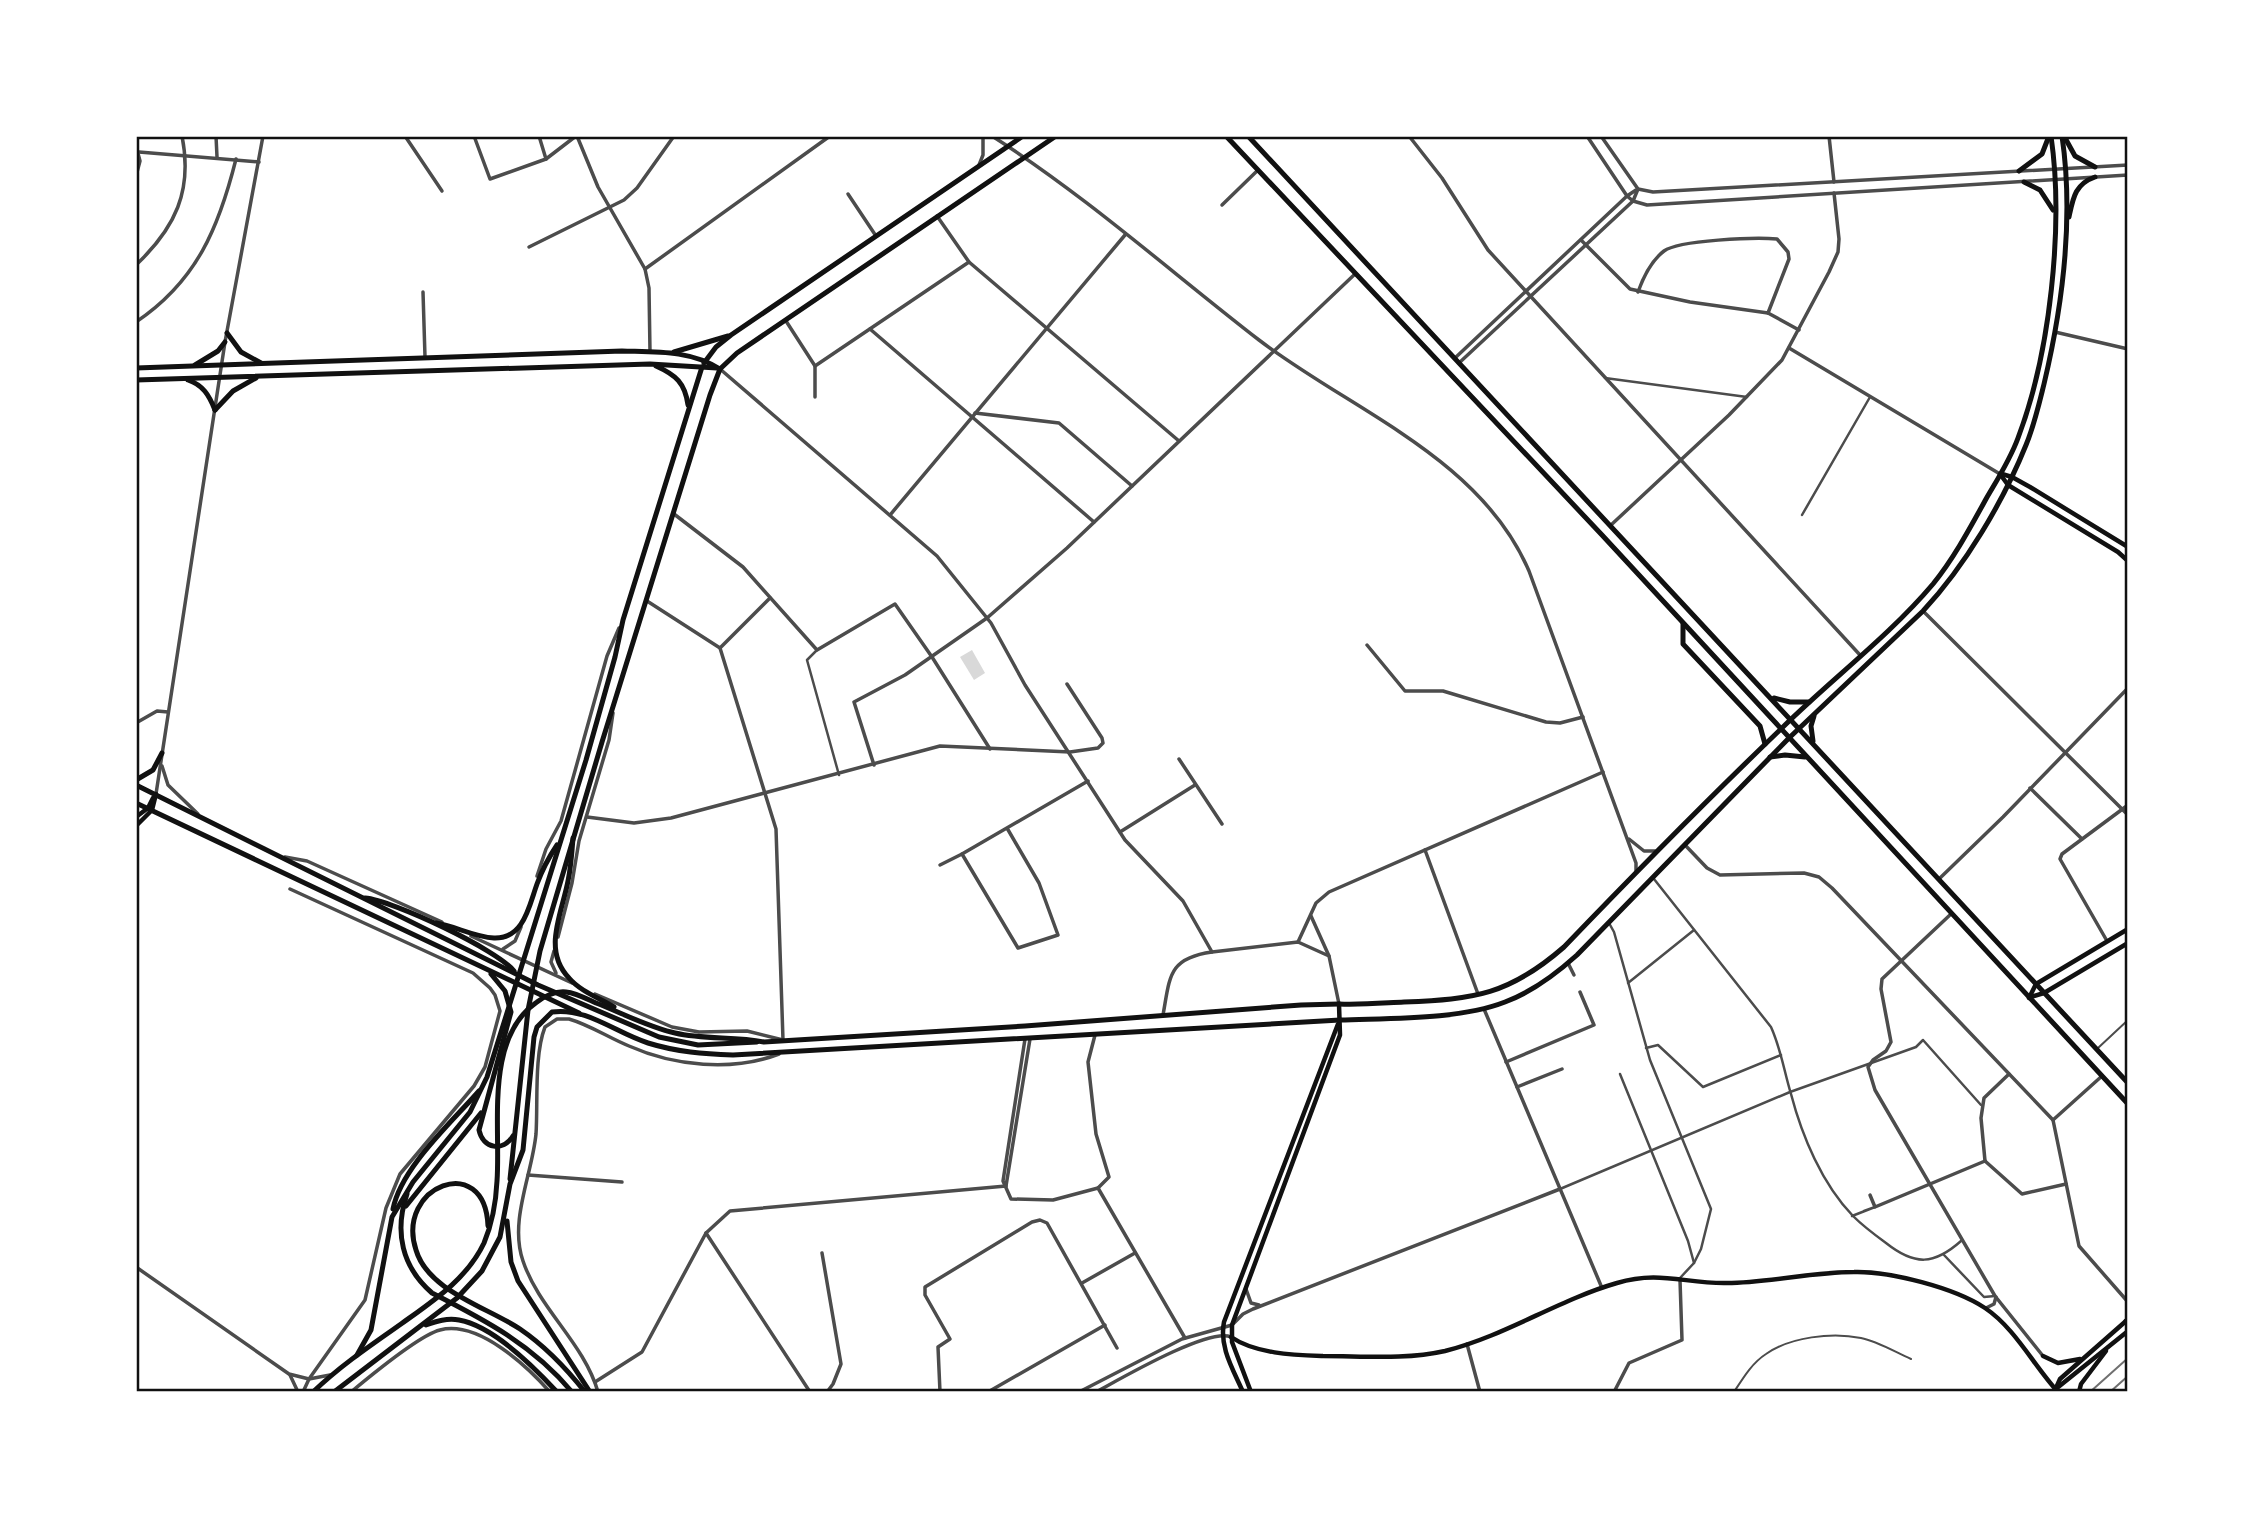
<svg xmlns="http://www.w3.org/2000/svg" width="2264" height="1528" font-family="'Alegreya Sans',sans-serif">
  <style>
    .water { fill: #d9d9d9 }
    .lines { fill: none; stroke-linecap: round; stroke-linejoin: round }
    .service { stroke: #4c4c4c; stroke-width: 2 }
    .pedestrian { stroke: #4c4c4c; stroke-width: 2.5 }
    .minor { stroke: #4c4c4c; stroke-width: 3.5 }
    .tertiary { stroke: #4c4c4c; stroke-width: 3.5 }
    .secondary { stroke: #111; stroke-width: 4.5 }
    .primary { stroke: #111; stroke-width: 5 }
    .trunk { stroke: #111; stroke-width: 5 }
    .rail { stroke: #707070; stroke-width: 2 }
    .neatline { fill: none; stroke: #111; stroke-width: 2.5 }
  </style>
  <rect width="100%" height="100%" fill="#fff"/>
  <polygon class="water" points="972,650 985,673 974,680 960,657"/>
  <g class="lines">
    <g class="service">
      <polyline points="2098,1048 2128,1020"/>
      <path d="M1734,1392c9,-14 18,-29 32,-38 24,-17 66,-22 95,-16 16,3 34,14 50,21"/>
    </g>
    <g class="pedestrian">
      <polyline points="1605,378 1747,397"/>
      <polyline points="1802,515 1870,397"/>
      <polyline points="817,650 807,660 839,775"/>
      <path d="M1654,879l117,148c10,22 13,44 20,67 11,42 31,90 62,122 10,10 22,19 33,27 29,23 48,22 75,-2"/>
      <polyline points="1609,923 1614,932 1650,1060 1711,1209 1701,1249 1694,1263 1680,1278"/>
      <polyline points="1628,983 1694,930"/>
      <polyline points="1646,1048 1658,1045 1703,1087 1781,1055"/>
      <polyline points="1620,1074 1688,1241 1694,1263"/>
      <polyline points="1560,1189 1790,1092 1916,1047 1923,1040 1981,1105"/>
      <polyline points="1852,1216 1875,1207 1864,1211"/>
      <polyline points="1944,1255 1984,1297 1995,1296"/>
    </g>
    <g class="minor">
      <polyline points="216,136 217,157"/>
      <polyline points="405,136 442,191"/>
      <polyline points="474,136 490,179 546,159 539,136"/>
      <polyline points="577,136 598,187 645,269 649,288 650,352"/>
      <polyline points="1409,136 1442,178 1488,250 1860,655"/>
      <polyline points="1829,136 1834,182"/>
      <polyline points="136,146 140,161 136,176"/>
      <polyline points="139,152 259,162"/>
      <polyline points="546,159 576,136"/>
      <polyline points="848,194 876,236"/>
      <polyline points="1222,205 1258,170"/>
      <polyline points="937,216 969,262 1179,441"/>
      <polyline points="1581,240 1630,289 1690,302 1768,313 1799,330"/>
      <polyline points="529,247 624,200 637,188 674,136"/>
      <path d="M136,265c39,-37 57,-74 46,-129"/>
      <polyline points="645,269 830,136"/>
      <polyline points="423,292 425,357"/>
      <path d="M1638,292c5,-14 13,-31 26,-41 15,-11 92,-14 113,-12l11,13 1,7 -21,54"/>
      <polyline points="786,321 815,366 815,397"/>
      <path d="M136,322c61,-41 83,-95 100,-163"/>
      <polyline points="870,329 1094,522"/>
      <polyline points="1789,348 2000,474"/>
      <polyline points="1455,358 1627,196 1636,190"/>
      <polyline points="1459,363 1633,201 1638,189"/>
      <polyline points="815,366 969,262"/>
      <polyline points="975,413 1059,423 1132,486"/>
      <polyline points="674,514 743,567 817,650 895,604 932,657 990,749"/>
      <polyline points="890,515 1125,235"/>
      <polyline points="1611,525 1729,415 1782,360 1829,272 1838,252 1839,239 1834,193"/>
      <polyline points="1923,611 2128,815"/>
      <polyline points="1367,645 1405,691 1443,691 1546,722 1560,723 1583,717"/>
      <polyline points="720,648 770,598"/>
      <polyline points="136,723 157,711 168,712"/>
      <polyline points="1179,759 1222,824"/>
      <polyline points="874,765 854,702 905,675 987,618"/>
      <polyline points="2030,788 2082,839"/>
      <polyline points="587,817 634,823 671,818 940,746 1070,752 1098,748 1103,743 1102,738 1067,684"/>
      <polyline points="1007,828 1039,883 1058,935 1018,948 962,854 1088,781"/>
      <polyline points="1120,832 1195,785"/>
      <polyline points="1425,850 1478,994"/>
      <polyline points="285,857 307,861 442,922"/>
      <polyline points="940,865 962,854"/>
      <polyline points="537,876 546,849 561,821 607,656 619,628"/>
      <polyline points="290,889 473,973 490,988 495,995 500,1011 485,1067 474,1086 400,1174 386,1208 365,1300 309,1379 303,1392"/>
      <polyline points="1951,914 1882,979 1881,989 1891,1042 1886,1051 1873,1060 1868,1067 1875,1090 1995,1296 2043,1356"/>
      <polyline points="1311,916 1329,956"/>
      <polyline points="471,936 572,983"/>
      <polyline points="558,937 572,883 579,841 609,740 613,713"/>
      <polyline points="2107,941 2060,859 2062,854 2128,805"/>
      <polyline points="1298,942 1316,903 1329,892 1603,772"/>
      <polyline points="503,949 515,941 521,927"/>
      <polyline points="554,951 551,962 556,973"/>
      <polyline points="1568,963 1574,975"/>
      <polyline points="595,994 672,1027 699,1032 747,1031 783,1040 776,829 720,648 647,601"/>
      <polyline points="1484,1009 1602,1288"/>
      <path d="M1163,1015c7,-38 5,-57 49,-63"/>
      <polyline points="1095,1035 1088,1062 1096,1134 1109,1177 1098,1188"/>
      <polyline points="1025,1039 1003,1181 1011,1199 1053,1200 1098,1188 1185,1338"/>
      <polyline points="1506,1062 1594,1025 1580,992"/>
      <polyline points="1517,1087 1562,1069"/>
      <polyline points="1985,1161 1981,1118 1984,1098 2009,1074"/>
      <polyline points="1985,1161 2022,1194 2066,1184"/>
      <polyline points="528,1175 622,1182"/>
      <polyline points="1006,1186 1030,1039"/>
      <polyline points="1870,1195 1875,1207 1985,1161"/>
      <polyline points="706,1233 810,1392"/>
      <polyline points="822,1253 841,1364 833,1384 827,1392"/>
      <polyline points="1082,1283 1135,1253"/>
      <polyline points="1986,1308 1994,1304 1996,1297"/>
      <polyline points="1467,1344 1480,1392"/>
      <polyline points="595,1382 642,1352 706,1233 730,1211 1006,1186"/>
      <path d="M351,1392c18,-15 69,-57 89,-62 38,-10 87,36 110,62"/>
      <path d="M598,1392c-14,-49 -59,-83 -75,-131 -14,-40 9,-86 13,-127 2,-30 -2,-79 9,-107l12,-8h12c21,6 40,19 60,27 45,20 103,26 150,8"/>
      <polyline points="940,1392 938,1347 950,1339 925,1295 925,1287 1032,1222 1040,1220 1047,1223 1117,1348"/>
      <polyline points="988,1392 1105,1325"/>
      <polyline points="1614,1392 1629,1363 1682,1340 1680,1280"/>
    </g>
    <g class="tertiary">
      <path d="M992,136c94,60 179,136 267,204 93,71 221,117 270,231l107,292v9"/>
      <polyline points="1587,136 1627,196 1633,201 1647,205 2128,175"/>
      <polyline points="1601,136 1638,189 1653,192 2128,165"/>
      <polyline points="979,165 983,155 983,136"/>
      <polyline points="2055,332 2128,349"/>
      <polyline points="720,369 937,556 991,623 1025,685 1125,840 1183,901 1212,952 1298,942 1329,956 1339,1004"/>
      <polyline points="987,618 1067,548 1355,274"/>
      <polyline points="162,766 168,785 198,814"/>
      <polyline points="156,794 225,342 263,136"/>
      <polyline points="1629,839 1644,851 1655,851"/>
      <polyline points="1685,845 1707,868 1720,875 1804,873 1819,877 1832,888 2053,1120 2079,1246 2128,1302"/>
      <polyline points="1939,879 2003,817 2128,688"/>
      <polyline points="2053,1120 2102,1076"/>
      <polyline points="136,1267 289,1374 309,1379 330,1375"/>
      <polyline points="1246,1289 1251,1303 1259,1305"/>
      <polyline points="290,1375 298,1392"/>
      <polyline points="1079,1392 1182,1339 1232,1325 1243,1314 1253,1309 1560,1189"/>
      <path d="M1096,1392c24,-13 113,-65 135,-55"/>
    </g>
    <g class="secondary">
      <polyline points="2000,474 2008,485 2118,552 2128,561"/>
      <polyline points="2002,474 2012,477 2030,487 2128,547"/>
      <polyline points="136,817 148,808 153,798"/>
      <polyline points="136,826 152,810 156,794"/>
      <polyline points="2031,997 2044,993 2128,943"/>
      <polyline points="2029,998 2036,984 2128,929"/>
      <path d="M1231,1337c25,17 63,18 92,19 41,0 82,4 122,-5 60,-15 113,-51 172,-68 42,-13 69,1 110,0 42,0 84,-11 127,-11 36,-1 101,16 131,36 30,20 49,58 73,84"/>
      <polyline points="2043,1356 2058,1363 2080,1359"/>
      <polyline points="2056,1388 2060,1379 2126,1321"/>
      <path d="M1243,1392c-10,-23 -24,-45 -19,-70l114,-298"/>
      <polyline points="1251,1392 1232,1342 1232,1325 1340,1035 1339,1004"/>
      <polyline points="2052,1392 2128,1331"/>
      <polyline points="2079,1392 2081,1384 2106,1351"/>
    </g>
    <g class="primary">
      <polyline points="1226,136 1602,535 2128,1104"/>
      <polyline points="1248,136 2128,1083"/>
      <polyline points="2064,136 2075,156 2095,167"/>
      <polyline points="2019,171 2042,154 2049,136"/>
      <polyline points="2024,182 2040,190 2053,210"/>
      <path d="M2069,217c4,-19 6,-33 26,-40"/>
      <polyline points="1683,624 1683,644 1760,726 1765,744"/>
      <polyline points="1774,698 1790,702 1809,702"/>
      <polyline points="1813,741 1811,726 1814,716"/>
      <polyline points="1770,757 1785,755 1805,757"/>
      <polyline points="136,780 153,770 162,753"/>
      <polyline points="136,785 538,985 659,1037 698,1045 757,1042"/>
      <polyline points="136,803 579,1013"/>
      <path d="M365,898c27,2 133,52 149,73"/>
      <path d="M436,923c19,3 38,14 58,15 30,1 35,-32 43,-54 5,-14 12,-27 20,-39"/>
      <path d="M491,974l14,17 6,21 -32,118c4,19 24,22 34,6"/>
      <path d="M1339,1004c22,1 44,-1 65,-2 71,-3 105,-7 160,-55 72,-75 145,-149 220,-221 49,-48 105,-90 149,-142 21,-26 37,-56 53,-85 11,-19 24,-39 32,-61 32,-84 46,-212 33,-302"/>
      <path d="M1340,1020c50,-2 119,0 165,-18 27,-10 51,-28 72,-47l212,-217 134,-127c42,-45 80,-109 103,-166 8,-19 13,-41 18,-61 19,-80 30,-166 18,-248"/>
      <polyline points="510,1179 528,1010 540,951 602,742 710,395 720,369"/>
      <path d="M407,1194c-13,38 -5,73 25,99 53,27 101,52 140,99"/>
      <polyline points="406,1206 481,1113"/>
      <path d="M393,1209c8,-41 58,-86 86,-118"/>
      <path d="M488,1226c-3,-75 -93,-40 -72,24 12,41 71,57 104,79 25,17 46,39 65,63"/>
      <polyline points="2126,1321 2128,1320"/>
      <polyline points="357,1355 371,1330 392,1217 413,1182 470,1112 487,1077 586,760 615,657 623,620 702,367"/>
    </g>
    <g class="trunk">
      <polyline points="227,333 241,352 261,363"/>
      <polyline points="674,352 728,336"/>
      <polyline points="704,363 716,347 731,335 1023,136"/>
      <polyline points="195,365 218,351 225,342"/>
      <path d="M656,366c20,9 29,17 32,39"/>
      <path d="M136,368l486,-17c34,1 68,-1 98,18"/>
      <polyline points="720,369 737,353 1056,136"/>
      <polyline points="136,380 650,364 717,368"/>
      <path d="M188,380c15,5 21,15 27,30"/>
      <polyline points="215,410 233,391 256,378"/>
      <path d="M573,838c-1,14 -2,29 -5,43 -6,32 -26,69 1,97 11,13 30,20 45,29"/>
      <polyline points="507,1221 511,1262 518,1281 590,1392"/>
      <path d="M426,1325c11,-4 21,-7 33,-5 34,6 75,47 98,72"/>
      <path d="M313,1392c27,-26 58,-47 88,-68 32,-23 66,-45 83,-81 8,-19 12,-41 13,-62 4,-54 -13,-143 40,-179 8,-6 19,-11 29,-10 10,1 21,7 30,11 26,10 52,24 79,30 30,7 60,3 89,9l261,-16 276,-21 38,-1"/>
      <path d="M334,1392l123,-94 25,-27 18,-34 10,-53 13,-34 11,-113 3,-10 15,-15c34,-5 64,21 96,31 29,9 56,11 85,12l607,-35"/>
    </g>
    <g class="rail">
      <polyline points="2090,1392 2128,1358"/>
      <polyline points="2110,1392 2128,1376"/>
    </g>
  </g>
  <rect width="2264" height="1528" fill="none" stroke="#ffffff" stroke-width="276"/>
  <rect x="138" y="138" width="1988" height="1252" class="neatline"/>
</svg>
